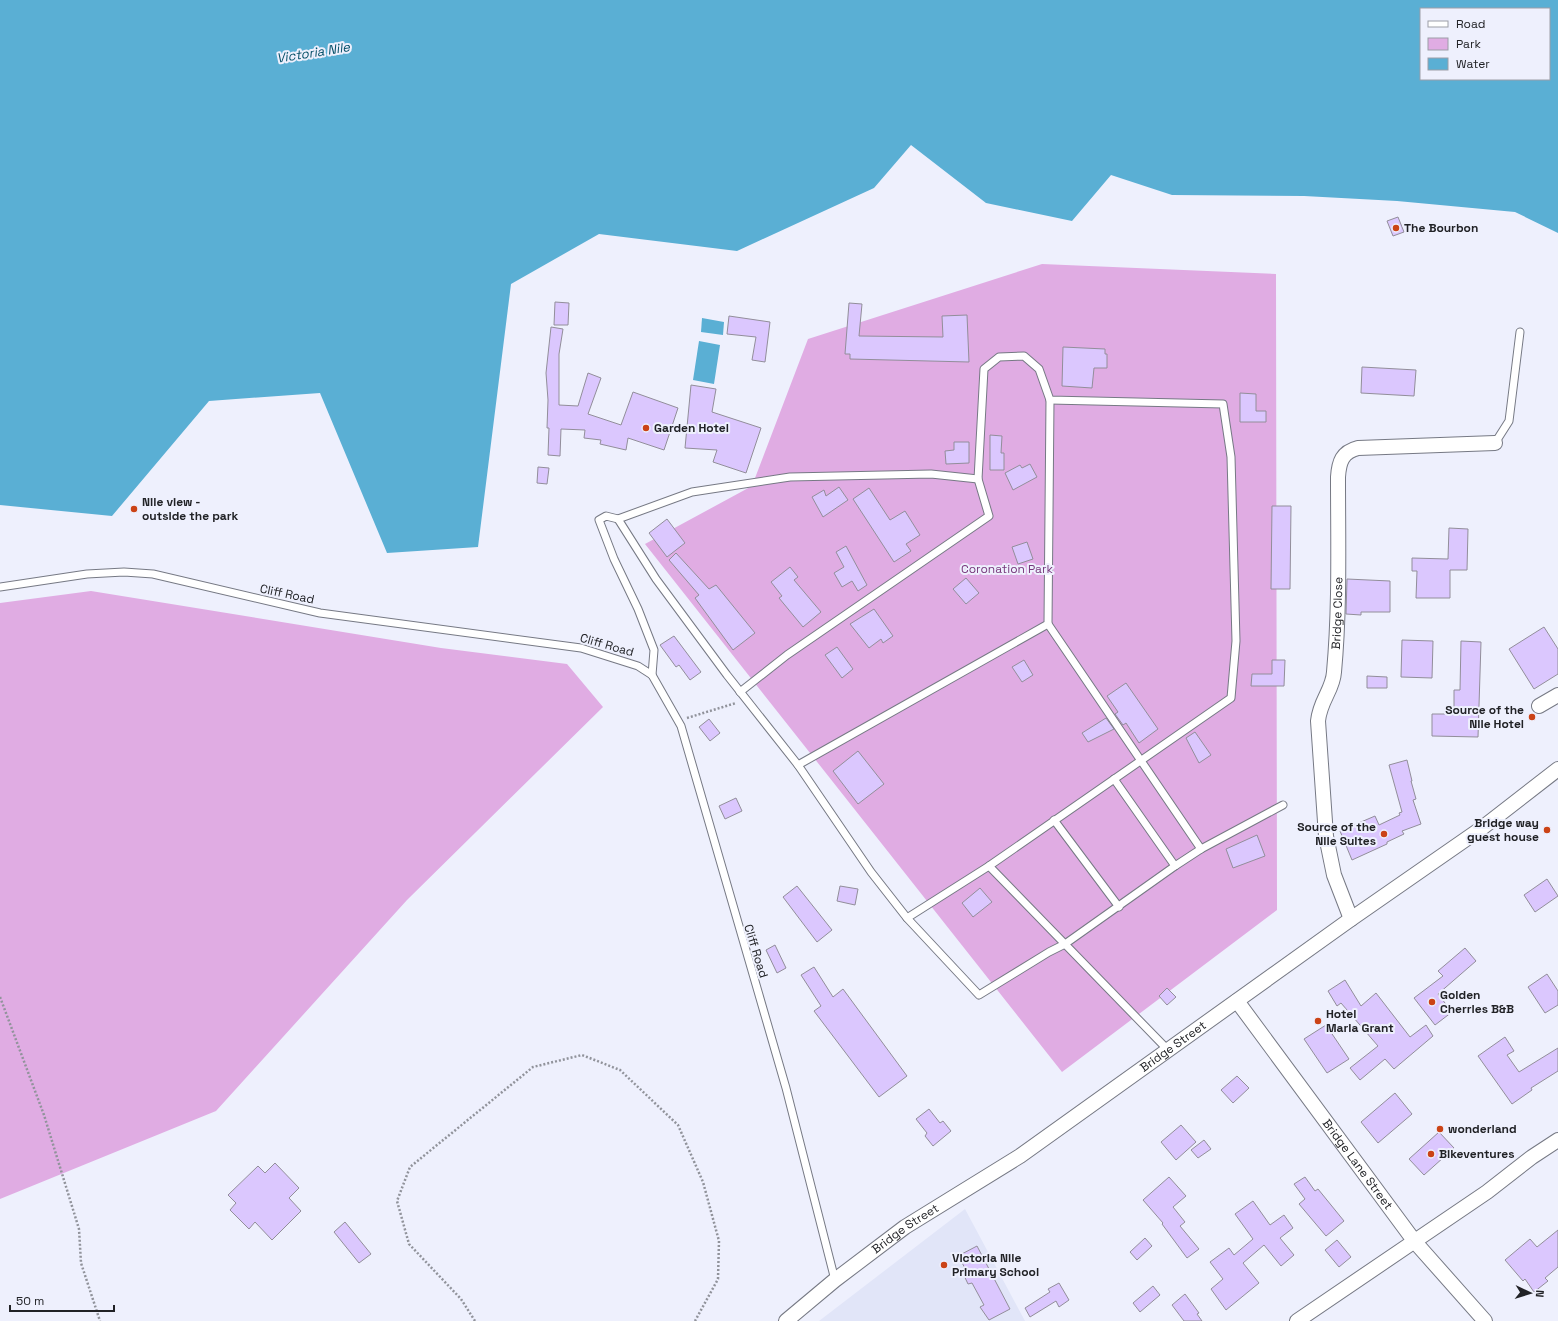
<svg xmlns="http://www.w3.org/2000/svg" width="1558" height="1321" font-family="'Space Grotesk',sans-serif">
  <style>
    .built { fill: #e1e5f8 }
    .green { fill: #e0ace3 }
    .water { fill: #5aafd4; fill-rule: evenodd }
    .building { fill: #dbc7fe; stroke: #928e9a }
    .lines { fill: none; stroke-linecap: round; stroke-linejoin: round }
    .lane-casing { stroke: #767984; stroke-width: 9 }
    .street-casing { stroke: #767984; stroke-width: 16 }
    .path { stroke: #91939b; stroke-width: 2.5; stroke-dasharray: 2 2; stroke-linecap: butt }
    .lane { stroke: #fff; stroke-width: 7 }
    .street { stroke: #fff; stroke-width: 14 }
    .poi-dot { fill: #cb4316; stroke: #eef0fd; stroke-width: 1.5 }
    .labels { text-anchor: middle; stroke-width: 4; stroke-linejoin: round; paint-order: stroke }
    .poi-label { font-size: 12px; font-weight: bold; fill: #212226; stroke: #eef0fd; text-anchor: start }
    .park-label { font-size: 12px; fill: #77387c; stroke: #eef0fd }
    .street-label { font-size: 12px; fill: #212226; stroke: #eef0fd }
    .water-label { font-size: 13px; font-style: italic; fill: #054f68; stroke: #eef0fd }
  </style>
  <rect width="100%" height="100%" fill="#eef0fd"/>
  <polygon class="built" points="965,1209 1025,1321 819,1321"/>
  <g class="green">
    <polygon points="1042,264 1276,274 1277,910 1062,1072 645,544 752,486 808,339"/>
    <polygon points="91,591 441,648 567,664 603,707 407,900 216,1111 0,1199 0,603"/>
  </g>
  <g class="water">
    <path d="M0,0h1558v233l-43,-21 -118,-11 -93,-5 -132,-1 -61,-20 -39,46 -86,-18 -75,-58 -37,43 -137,63 -138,-17 -88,50 -33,263 -91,6 -67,-160 -111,8 -97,115 -112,-11zM1421,9h128v70h-128z"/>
    <polygon points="702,318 724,322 723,335 701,332"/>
    <polygon points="699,341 720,345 714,384 693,380"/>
  </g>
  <g class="building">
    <polygon points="1398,217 1404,232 1393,236 1387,221"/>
    <polygon points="555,302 569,303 568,325 554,325"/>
    <polygon points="849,303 862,304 859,336 943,337 942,316 967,315 969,362 850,359 850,354 845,354"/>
    <polygon points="729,316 770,322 765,362 752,360 756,337 727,334"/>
    <polygon points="551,327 563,329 559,354 559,405 578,406 588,373 601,378 588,414 621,425 633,392 678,408 664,450 628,438 626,450 600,444 601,440 584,438 585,430 561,429 560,456 548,455 549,428 547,428 548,400 546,373"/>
    <polygon points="1063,347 1105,349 1105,354 1107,354 1107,368 1094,368 1092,388 1062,386"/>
    <polygon points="1362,367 1416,370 1414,396 1361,393"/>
    <polygon points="691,385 716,389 712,412 761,428 746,473 713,462 717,450 685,448"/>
    <polygon points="1240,393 1256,394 1256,411 1266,411 1266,422 1240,422"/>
    <polygon points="990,435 1002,436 1001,453 1004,453 1004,470 990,470"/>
    <polygon points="954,442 969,442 969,463 946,464 945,451 954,450"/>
    <polygon points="1030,464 1037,477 1013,490 1005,473 1020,465 1022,468"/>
    <polygon points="538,467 549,468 547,484 537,483"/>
    <polygon points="839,487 848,500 823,517 812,497 824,490 826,496"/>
    <polygon points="869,488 890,520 905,511 920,535 906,544 911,551 894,562 853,499"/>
    <polygon points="1272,506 1291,506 1290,589 1271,589"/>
    <polygon points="667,519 685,543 667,557 649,533"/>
    <polygon points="1449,528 1468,529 1467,570 1450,570 1450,598 1416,598 1417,571 1412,571 1412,558 1448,559"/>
    <polygon points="1027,542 1033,559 1018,564 1012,547"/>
    <polygon points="846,546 867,585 858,591 852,581 842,587 834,573 844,567 836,552"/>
    <polygon points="676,553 709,589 716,585 755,633 733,650 695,598 699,595 669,560"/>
    <polygon points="790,567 798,577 794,580 821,612 803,627 779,598 782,596 771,582"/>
    <polygon points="966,578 979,593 966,604 953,589"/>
    <polygon points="1347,579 1390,581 1390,612 1361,612 1361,615 1346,614"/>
    <polygon points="874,609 893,636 883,643 881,639 869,648 850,624"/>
    <polygon points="1544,627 1558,649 1558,674 1534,689 1509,649"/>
    <polygon points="674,636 701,672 690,680 679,665 676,667 660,645"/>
    <polygon points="1402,640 1433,641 1432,678 1401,677"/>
    <polygon points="1461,641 1481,642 1478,737 1432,736 1432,714 1454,714 1454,690 1460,690"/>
    <polygon points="837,647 853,669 842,678 825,655"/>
    <polygon points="1024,660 1033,675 1022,682 1012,667"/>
    <polygon points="1272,660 1285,660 1284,686 1251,686 1252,674 1272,674"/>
    <polygon points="1367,676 1387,677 1387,688 1367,688"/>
    <polygon points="1126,683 1158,729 1139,743 1126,723 1123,725 1115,714 1118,712 1107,696"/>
    <polygon points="1106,718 1114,729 1088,742 1082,733"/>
    <polygon points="709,719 720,733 710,741 699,727"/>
    <polygon points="1195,732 1211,755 1199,763 1186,738"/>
    <polygon points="858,751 884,784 858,804 833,771"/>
    <polygon points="1407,760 1412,781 1411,781 1416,799 1413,800 1421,824 1402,831 1404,834 1387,842 1387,844 1352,860 1340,831 1375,816 1379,825 1400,815 1399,813 1402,812 1389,765"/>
    <polygon points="736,798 742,811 725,819 719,806"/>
    <polygon points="1257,835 1265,856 1233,868 1226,849"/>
    <polygon points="1547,879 1558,896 1535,912 1524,895"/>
    <polygon points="797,886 832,930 817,942 783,897"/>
    <polygon points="840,886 858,889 855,905 837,901"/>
    <polygon points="980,888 992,902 973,917 962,903"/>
    <polygon points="775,945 786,968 777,973 766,950"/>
    <polygon points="1465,948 1476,961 1438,994 1452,1012 1435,1025 1414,998 1443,976 1438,971"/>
    <polygon points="814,967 833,997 843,989 907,1076 879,1097 814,1011 821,1006 801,975"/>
    <polygon points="1547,974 1558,991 1558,1005 1545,1013 1528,987"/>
    <polygon points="1345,980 1361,1006 1376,993 1410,1037 1426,1025 1433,1036 1394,1069 1385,1059 1360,1080 1350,1068 1378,1046 1341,1003 1337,1006 1328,991"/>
    <polygon points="1167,988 1176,997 1167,1005 1159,996"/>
    <polygon points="1326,1025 1349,1059 1327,1073 1304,1039"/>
    <polygon points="1505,1037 1514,1051 1507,1055 1519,1072 1558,1048 1558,1071 1531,1088 1532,1090 1512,1104 1478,1056"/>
    <polygon points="1237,1076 1249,1088 1233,1103 1221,1090"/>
    <polygon points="1395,1093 1412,1114 1378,1143 1361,1122"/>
    <polygon points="929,1109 940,1123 943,1121 951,1131 933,1146 925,1136 927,1133 916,1119"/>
    <polygon points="1181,1125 1196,1142 1176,1160 1161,1142"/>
    <polygon points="1439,1132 1454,1148 1424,1175 1409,1159"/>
    <polygon points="1204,1140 1211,1149 1198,1158 1191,1150"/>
    <polygon points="275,1163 299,1188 289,1198 301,1211 272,1240 255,1222 249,1229 230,1210 236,1203 228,1195 258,1166 265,1173"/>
    <polygon points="1169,1177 1186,1196 1173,1207 1185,1222 1180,1226 1199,1249 1187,1258 1162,1224 1163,1223 1143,1200"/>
    <polygon points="1305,1177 1315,1191 1318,1189 1344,1221 1326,1236 1299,1204 1305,1199 1294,1184"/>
    <polygon points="1253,1201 1270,1225 1284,1215 1293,1228 1280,1238 1294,1255 1281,1266 1264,1245 1243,1263 1259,1283 1226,1310 1211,1289 1223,1279 1210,1262 1229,1248 1234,1255 1253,1239 1235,1214"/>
    <polygon points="345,1222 371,1254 359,1263 334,1232"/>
    <polygon points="1558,1230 1558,1267 1545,1278 1548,1281 1534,1292 1525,1279 1523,1281 1505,1260 1530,1239 1537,1247"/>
    <polygon points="1145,1238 1152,1246 1137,1260 1130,1252"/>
    <polygon points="1337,1240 1351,1257 1339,1267 1325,1250"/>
    <polygon points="977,1246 1010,1309 989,1320 980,1307 984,1305 972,1283 968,1284 961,1269 965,1268 958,1256"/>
    <polygon points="1059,1283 1069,1300 1059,1307 1056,1301 1030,1317 1025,1308 1050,1292 1048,1289"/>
    <polygon points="1153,1286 1160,1295 1140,1312 1133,1303"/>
    <polygon points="1185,1294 1199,1313 1197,1314 1202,1321 1184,1321 1172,1305"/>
  </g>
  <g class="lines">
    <g class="lane-casing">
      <g id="lane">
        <polyline points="1495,443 1509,421 1520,332"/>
        <polyline points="978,479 931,474 790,477 692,492 618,519 656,579 727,675 798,765 871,872 907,918 979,995 1049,952 1065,944 1175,866 1201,849 1283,805"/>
        <polyline points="618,519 606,516 599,520 614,559 638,609 654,650 652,675"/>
        <polyline points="0,587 87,574 124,572 153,574 320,613 581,648 638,666 652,675 681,726 786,1088 835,1280"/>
        <polyline points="1048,624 1201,849"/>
        <polyline points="740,692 787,655 989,516 978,479 984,369 999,357 1024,356 1039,369 1050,400 1223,404 1231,457 1236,641 1231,698 989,866 907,918"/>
        <polyline points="798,765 1048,624 1050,400"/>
        <polyline points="1114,779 1175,866"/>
        <polyline points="1054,820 1119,907"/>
        <polyline points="989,866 1168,1050"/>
      </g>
    </g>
    <g class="street-casing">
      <g id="street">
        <polyline points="1539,706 1558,695"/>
        <path id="s1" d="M1351,919l-17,-44 -8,-39 -8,-115c2,-21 15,-31 16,-49 6,-65 4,-130 4,-195 1,-15 4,-25 20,-29l137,-5"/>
        <path id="s2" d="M1237,1001l178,241 70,79"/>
        <path id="s3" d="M786,1321l49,-41 70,-53 115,-71 331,-237 131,-91 76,-59"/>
        <polyline points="1297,1321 1487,1192 1532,1157 1558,1140"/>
      </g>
    </g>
    <g class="path">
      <polyline points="687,718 736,703"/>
      <polyline points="0,997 44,1115 79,1229 81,1263 100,1321"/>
      <polyline points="475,1321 461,1299 409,1244 397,1201 410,1167 533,1067 582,1055 620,1070 678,1125 703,1182 719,1241 718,1279 695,1321"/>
    </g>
    <use href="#lane" class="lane"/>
    <use href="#street" class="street"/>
  </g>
  <g class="poi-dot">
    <circle cx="1396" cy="228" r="4"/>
    <circle cx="646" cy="428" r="4"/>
    <circle cx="134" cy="509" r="4"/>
    <circle cx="1532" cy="717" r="4"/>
    <circle cx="1547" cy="830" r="4"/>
    <circle cx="1384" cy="834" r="4"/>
    <circle cx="1432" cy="1002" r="4"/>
    <circle cx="1318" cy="1021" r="4"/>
    <circle cx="1440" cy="1129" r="4"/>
    <circle cx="1431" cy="1154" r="4"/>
    <circle cx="944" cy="1265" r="4"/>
  </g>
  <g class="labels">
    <g class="poi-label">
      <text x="1404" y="232">The Bourbon</text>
      <text x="654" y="432">Garden Hotel</text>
      <text x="142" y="506">Nile view -<tspan x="142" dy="14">outside the park</tspan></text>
      <text x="1524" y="714" text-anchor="end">Source of the<tspan x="1524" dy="14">Nile Hotel</tspan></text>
      <text x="1539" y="827" text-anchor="end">Bridge way<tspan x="1539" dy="14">guest house</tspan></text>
      <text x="1376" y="831" text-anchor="end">Source of the<tspan x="1376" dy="14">Nile Suites</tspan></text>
      <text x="1440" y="999">Golden<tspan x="1440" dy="14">Cherries B&amp;B</tspan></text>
      <text x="1326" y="1018">Hotel<tspan x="1326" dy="14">Maria Grant</tspan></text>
      <text x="1448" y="1133">wonderland</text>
      <text x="1439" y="1158">Bikeventures</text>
      <text x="952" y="1262">Victoria Nile<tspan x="952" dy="14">Primary School</tspan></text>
    </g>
    <g class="park-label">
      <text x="1007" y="573">Coronation Park</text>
    </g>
    <g class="street-label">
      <text transform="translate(287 594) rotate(12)" y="4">Cliff Road</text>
      <text dy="4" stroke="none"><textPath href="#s1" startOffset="313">Bridge Close</textPath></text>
      <text transform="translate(607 645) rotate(16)" y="4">Cliff Road</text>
      <text transform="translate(756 951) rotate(73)" y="4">Cliff Road</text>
      <text dy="4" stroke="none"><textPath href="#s3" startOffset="475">Bridge Street</textPath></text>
      <text dy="4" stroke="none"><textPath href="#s2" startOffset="203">Bridge Lane Street</textPath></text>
      <text dy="4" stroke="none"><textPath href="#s3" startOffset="151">Bridge Street</textPath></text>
    </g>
    <g class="water-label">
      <text transform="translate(313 52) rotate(-9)" y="5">Victoria Nile</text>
    </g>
  </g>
  <rect x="1420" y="8" width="130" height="72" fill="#eef0fd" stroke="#9c9ea7"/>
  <rect x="1428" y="21" width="20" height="6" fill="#ffffff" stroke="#9c9ea7"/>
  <text x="1456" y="28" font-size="12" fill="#212226">Road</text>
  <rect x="1428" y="38" width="20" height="12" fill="#e0ace3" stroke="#9c9ea7"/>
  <text x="1456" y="48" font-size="12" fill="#212226">Park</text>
  <rect x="1428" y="58" width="20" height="12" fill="#5aafd4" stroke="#9c9ea7"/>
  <text x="1456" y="68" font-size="12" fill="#212226">Water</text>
  <g transform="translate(1530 1293) rotate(94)" stroke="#eef0fd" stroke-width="3" paint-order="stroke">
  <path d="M0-3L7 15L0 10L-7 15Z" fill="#212226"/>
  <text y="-6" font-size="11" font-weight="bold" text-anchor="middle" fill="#212226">N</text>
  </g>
  <path d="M10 1305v6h104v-6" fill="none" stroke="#212226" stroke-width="2"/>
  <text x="16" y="1305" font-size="12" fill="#212226" stroke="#eef0fd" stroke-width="3" paint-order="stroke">50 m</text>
</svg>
